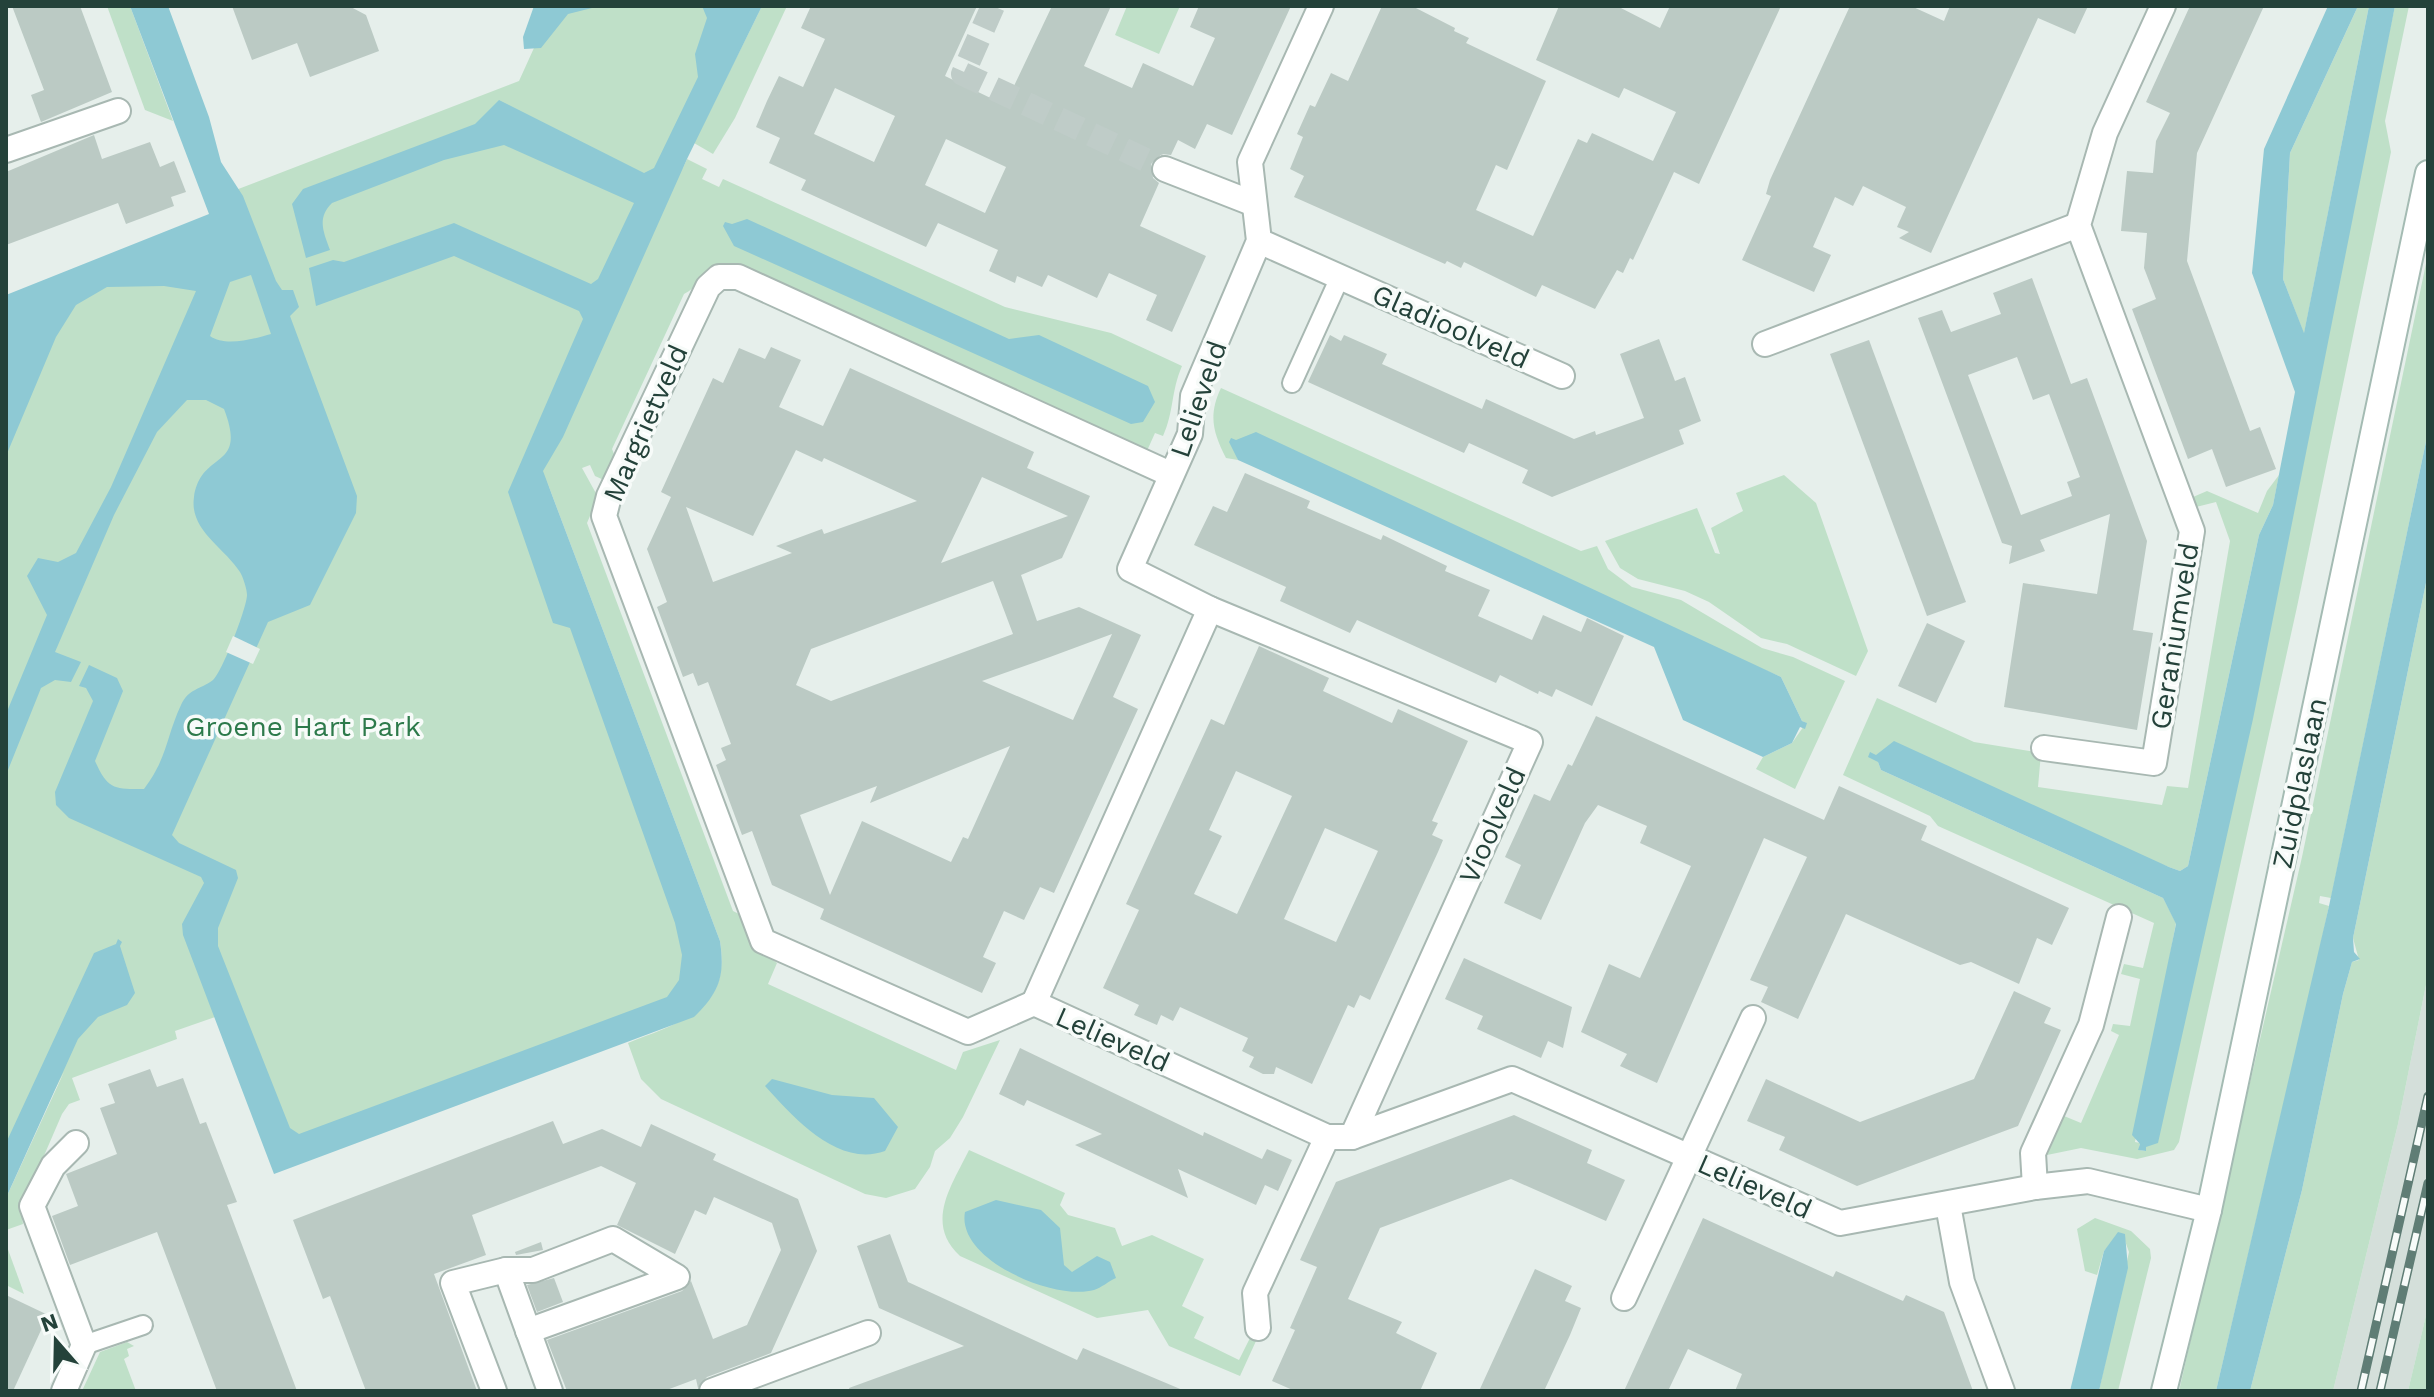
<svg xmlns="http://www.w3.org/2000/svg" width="2434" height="1397" font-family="'Work Sans',sans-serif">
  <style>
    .built { fill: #d4dfda }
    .green { fill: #bfe0c8 }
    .water { fill: #8ec9d4; fill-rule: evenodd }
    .pier { fill: #e6efeb }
    .building { fill: #bbcac4; fill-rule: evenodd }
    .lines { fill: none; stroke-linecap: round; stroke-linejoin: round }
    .street-tunnel { stroke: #bfccc8; stroke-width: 24; stroke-dasharray: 24 12; stroke-linecap: butt }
    .lane-casing { stroke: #a8b8b2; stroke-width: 22 }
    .street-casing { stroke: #a8b8b2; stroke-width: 28 }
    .secondary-casing { stroke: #a4bbb3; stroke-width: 28 }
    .lane { stroke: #fff; stroke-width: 18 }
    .street { stroke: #fff; stroke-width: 24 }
    .secondary { stroke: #fff; stroke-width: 24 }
    .rail-casing { stroke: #5f7d75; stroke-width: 9 }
    .rail { stroke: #f7fbf9; stroke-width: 6; stroke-dasharray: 18; stroke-linecap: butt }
    .labels { text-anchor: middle; stroke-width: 7; stroke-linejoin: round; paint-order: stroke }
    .street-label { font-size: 28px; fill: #24423a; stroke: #f7fbf9 }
    .park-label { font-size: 28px; fill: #2d7a4b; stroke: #f7fbf9 }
  </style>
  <rect width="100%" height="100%" fill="#e6efeb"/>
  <polygon class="built" points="2428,975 2428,1307 2408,1391 2333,1391 2398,1124"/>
  <g class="green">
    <polygon points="107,6 130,6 173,121 145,110"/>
    <path d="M553,6h193l-64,164 5,-11 20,10 -5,10 17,8 4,-8 282,128 106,26 71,33c-11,25 -8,46 -19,70l-8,-3 -9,20 -431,-186c-14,8 -17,20 -31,27l-72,155 4,10 -10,22 -11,-5 -5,-11 -8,3 16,29 -11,26 146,388 12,6 12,32 20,14 -9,21 188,86 7,-18 37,-12 -37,77 -13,21 -15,13 -5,16 -15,22 -29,9 -21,-4 -204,-95 -20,-20 -13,-36c54,-22 103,-32 92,-102l-174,-462 161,476 -20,48 -410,153 -59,-140 -43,15 2,8 -105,39 8,22 -11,4 -7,10 -41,95 2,15 -17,6v-32l58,-126 -58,110v-858l219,-95 -5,-33 299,-115z"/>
    <polygon points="762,6 787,6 735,118 713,154 694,143"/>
    <polygon points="1127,6 1180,6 1159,54 1115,35"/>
    <polygon points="2358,6 2369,6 2304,334 2283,279 2290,153"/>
    <polygon points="2395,6 2409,6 2385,121 2391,152 2297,607 2179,1142 2174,1150 2137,1159 2081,1148 2047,1155 2064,1116 2081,1123 2119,1035 2111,1031 2113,1024 2130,1026 2140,979 2121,974 2124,964 2143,968 2154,923 1938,826 1930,816 1843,775 1877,698 1974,742 2041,753 2038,787 2162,805 2167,786 2188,788 2230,541 2216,502 2196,507 2193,497 2207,491 2258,513 2267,491 2279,475 2273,505 2259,535 2188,866 2180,871 2169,867 1878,762 1881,770 2163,898 2176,923 2135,1142 2140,1143 2139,1150 2145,1151"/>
    <polygon points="2428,254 2428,432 2331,898 2320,896 2319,903 2329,906 2316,966 2216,1391 2179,1391 2302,857"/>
    <path d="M1221,388l360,163 16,-5 11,23 24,18 49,13 81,48 31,9 52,24 -50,108 -39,-20 7,-12 29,-14 14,-20 -4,-2 -21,-44 -548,-233 5,16 -12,-2c-13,-25 -18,-43 -5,-70z"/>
    <polygon points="1784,475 1816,503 1868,651 1856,676 1787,644 1761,638 1709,602 1685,591 1638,579 1620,568 1605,541 1697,508 1715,553 1720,554 1711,528 1743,511 1736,493"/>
    <polygon points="2428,573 2428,975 2398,1124 2333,1391 2250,1391 2302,1190 2343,994 2352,962 2359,960 2353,938"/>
    <path d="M969,1150l96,43 -5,12 8,10 47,13 7,18 30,-11 52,24 -22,47 22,11 -10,21 45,22 11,-22 6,3 -16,35 -71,-30 -21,-36 -51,8 -137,-62c-36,-33 -8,-71 9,-106z"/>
    <polygon points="2095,1218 2131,1231 2150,1249 2151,1258 2118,1391 2099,1391 2129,1252 2124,1238 2117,1236 2104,1251 2097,1275 2085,1271 2077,1229"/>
    <polygon points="6,1244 22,1288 24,1294 6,1285"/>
    <polygon points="2428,1307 2428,1391 2408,1391"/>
    <polygon points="127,1342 134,1346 127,1349 129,1356 124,1359 136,1391 82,1391 100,1352"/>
  </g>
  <g class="water">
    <path d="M130,6h38l41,111 12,45 22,34 33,85 6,9h11l6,17 -9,9 67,180 -1,17 -46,92 -42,17 -96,213 7,8 57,27 2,8 -20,50v18l72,182 9,6 368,-137 12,-17 3,-25 -7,-32 -105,-295 -17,-5 -45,-131 75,-173 -4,-8 -125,-55 -138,50 -7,-38 24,-8 11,2 110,-39 137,61 7,-5 36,-76 -130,-58 -60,15 -112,43c-15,15 -9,28 -2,47l-24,8 -14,-54 11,-15 172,-65 24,-24 145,73 10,-5 44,-91 -3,-23 12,-36 -5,-12h60l-75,153 -124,278 -20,34 177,470c5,34 0,51 -26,76l-420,157 -91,-239 -1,-11 22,-41 -3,-6 -132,-59 -13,-13 -1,-13 38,-91 -7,-13 -7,-2 10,-21 28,13 6,13 -28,70c13,29 19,28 49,28 24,-32 22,-52 37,-84 8,-17 19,-15 32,-25 9,-7 34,-73 34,-85 0,-6 -4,-18 -7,-23 -16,-25 -51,-42 -46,-75 7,-48 54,-26 30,-88l-18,-9h-19l-30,32 -43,83 -59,137 26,10 -10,20 -16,-2 -14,8 -35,87v-61l41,-99 -20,-39 11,-18 20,4 18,-9 35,-66 85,-196 -32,-5 -57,1 -31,18 -20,32 -50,119v-161l203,-81zM251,275l20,59c-17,5 -46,13 -61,2l20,-54z"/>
    <polygon points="534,6 600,6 568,14 541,48 524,49 523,37"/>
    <polygon points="2328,6 2358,6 2290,153 2283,279 2304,333 2369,6 2395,6 2253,719 2158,1143 2146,1147 2146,1151 2138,1150 2140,1144 2132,1135 2176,924 2163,898 1881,770 1878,762 1868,757 1870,752 1876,755 1894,741 2169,867 2180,871 2188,866 2259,535 2273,505 2295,392 2252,273 2264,149"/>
    <polygon points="747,219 1009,339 1039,335 1148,386 1155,402 1143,422 1131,424 734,246 723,226 725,222 732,224"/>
    <polygon points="1256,432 1781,677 1802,721 1807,723 1805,729 1800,727 1792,743 1763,757 1683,720 1654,647 1238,460 1229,442 1231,438 1236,440"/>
    <polygon points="2428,432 2428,573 2353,938 2354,952 2360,959 2352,962 2343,994 2302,1190 2250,1391 2216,1391 2329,906"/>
    <polygon points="118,939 122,942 120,946 135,993 127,1005 98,1017 78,1039 6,1198 6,1143 94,953 116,944"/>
    <path d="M772,1079l60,16 42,3 24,29 -13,24c-47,17 -91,-33 -120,-65z"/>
    <path d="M996,1200l45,10 19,18 4,37 8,7 25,-16 13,6 6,16c-7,3 -15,10 -22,12 -39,11 -138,-30 -129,-78z"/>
    <polygon points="2118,1232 2125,1234 2128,1268 2099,1391 2070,1391 2104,1251"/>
  </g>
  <polygon class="pier" points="233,636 260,649 253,664 226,652"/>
  <g class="building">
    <polygon points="12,6 80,6 112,92 41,122 31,95 44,90"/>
    <polygon points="232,6 349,6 366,15 379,51 310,77 297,43 252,60"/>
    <path d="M811,6h166l-32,70 60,29 47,-99h59l-27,60 48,22 11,-25 50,23 22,-48 -25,-11 9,-21h92l-59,129 -25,-11 -12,25 -17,-9 -7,15 -9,-1 -11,10 2,14 6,5 -19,43 66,30 -34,76 -26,-12 11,-25 -48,-22 -12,25 -49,-23 -6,12 -25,-11 -2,7 -26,-12 9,-21 -60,-27 -12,24 -125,-57 5,-10 -37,-17 11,-25 -24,-11 11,-26 12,-25 24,11 22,-48 -24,-11zM835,88l60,28 -21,46 -60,-28zM946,139l60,28 -21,46 -60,-28z"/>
    <polygon points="1382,6 1412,6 1455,28 1454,31 1469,38 1466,43 1546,81 1507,170 1496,165 1476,210 1533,236 1578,139 1587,143 1592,133 1653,161 1676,112 1624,88 1619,98 1536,60 1559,6 1617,6 1660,28 1670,6 1781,6 1699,184 1674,172 1633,260 1630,258 1623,273 1617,270 1595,309 1542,285 1536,297 1464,262 1461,268 1447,261 1445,264 1294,197 1304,176 1290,169 1303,137 1297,134 1310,105 1315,107 1331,73 1348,81"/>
    <polygon points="1850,6 1911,6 1944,21 1950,6 2088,6 2075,34 2038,18 1931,253 1899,238 1909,232 1897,227 1906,207 1863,186 1853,206 1835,197 1813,247 1831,255 1814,292 1742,260 1771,196 1766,194 1770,180"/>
    <polygon points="2190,6 2264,6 2197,153 2187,261 2250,431 2260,427 2276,469 2226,487 2212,449 2188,459 2132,309 2156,299 2144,268 2147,233 2121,231 2127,171 2153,173 2156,141 2170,113 2146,102"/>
    <polygon points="94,135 102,159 150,142 160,167 174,161 186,192 171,197 174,206 126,224 118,203 6,245 6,172"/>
    <path d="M2032,278l39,106 16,-6 60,163 -14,89 20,3 -16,97 -133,-23 19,-124 74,11 13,-80 -70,26 5,11 -36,13 3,-18 -10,-3 -84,-225 24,-8 9,22 50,-18 -8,-21zM2017,357l16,43 16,-6 31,83 -13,5 5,14 -51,19 -53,-140z"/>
    <polygon points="1330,335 1341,341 1344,335 1387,354 1382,364 1482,409 1486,399 1574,439 1595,431 1596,435 1644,418 1620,354 1659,339 1675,381 1685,377 1701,421 1679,430 1684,444 1552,497 1522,483 1528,470 1469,443 1464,453 1308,382"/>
    <polygon points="1869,340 1966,602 1927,616 1830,354"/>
    <path d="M771,347l30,13 -22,47 44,19 27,-58 184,84 -7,16 63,28 -28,62 -41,17 16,46 42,-14 62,28 -28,62 25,12 -84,184 -14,-6 -16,33 -20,-9 -21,46 13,6 -14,30 -162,-74 4,-10 -52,-24 -20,-54 -10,4 -26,-70 10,-5 -5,-12 10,-4 -23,-62 -10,4 -5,-13 -10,4 -26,-70 10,-5 -20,-53 24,-52 -10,-5 5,-11 47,-103 10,5 16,-35 26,11zM796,450l26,12 2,-4 93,43 -93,33 -2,-5 -46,17 16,7 -79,29 -27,-75 67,29zM982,477l86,39 -127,47zM993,581l20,53 -182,67 -35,-16 15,-36zM1112,634l-39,86 -91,-39 68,-24zM1010,746l-42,93 -5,-2 -12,25 -89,-41 -32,74 -30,-80 77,-29 -7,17z"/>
    <polygon points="1245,473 1310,501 1307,508 1381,540 1383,535 1447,566 1445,571 1490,590 1478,616 1532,640 1543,615 1581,632 1587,618 1624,636 1592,706 1556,689 1552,697 1539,691 1538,694 1500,675 1496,683 1357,620 1350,633 1280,601 1286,587 1194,545 1213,506 1227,512"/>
    <polygon points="1927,623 1965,641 1936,703 1898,686"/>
    <path d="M1259,646l70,32 -6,13 69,32 6,-14 70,32 -36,80 6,2 -6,12 11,5 -5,12 -68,148 -10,-5 -6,13 -6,-3 -36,79 -36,-17 -2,7h-11l-14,-7 5,-10 -12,-6 6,-13 -46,-21 -22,-10 -7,14 -12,-6 -4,10 -23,-10 5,-10 -36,-17 36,-78 -13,-6 85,-185 13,6zM1236,771l56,25 -55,118 -43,-20 28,-58 -13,-6zM1325,828l53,23 -42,91 -52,-23z"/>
    <polygon points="1596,716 1824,820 1839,786 1927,826 1921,840 2069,908 2052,945 2037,938 2019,984 1971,962 1960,965 1846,914 1798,1019 1761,1002 1768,987 1750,980 1807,857 1764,838 1657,1083 1620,1066 1627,1054 1581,1032 1609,964 1640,978 1691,866 1640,843 1647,826 1598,805 1585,823 1541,920 1504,903 1521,865 1505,857 1534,794 1550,801 1568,764 1572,766"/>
    <polygon points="1464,958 1572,1007 1563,1048 1548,1041 1541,1058 1477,1029 1483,1016 1445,999"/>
    <polygon points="2014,991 2051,1008 2044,1023 2061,1030 2018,1126 1857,1186 1779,1150 1785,1137 1747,1121 1766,1079 1860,1122 1974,1079"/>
    <polygon points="1020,1048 1203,1136 1204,1132 1262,1159 1267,1149 1292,1160 1278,1191 1265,1185 1256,1205 1178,1169 1188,1198 1075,1145 1102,1134 1027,1100 1024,1106 999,1094"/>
    <polygon points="150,1069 157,1087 183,1078 200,1124 206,1122 237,1202 227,1205 297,1391 217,1391 157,1232 70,1265 52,1216 78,1206 66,1174 117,1154 100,1108 115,1103 108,1084"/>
    <polygon points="1514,1115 1592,1150 1587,1163 1625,1180 1606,1221 1511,1179 1380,1228 1348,1299 1402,1322 1396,1333 1437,1353 1420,1391 1295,1391 1272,1381 1295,1330 1290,1328 1317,1267 1300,1260 1336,1182"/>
    <polygon points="553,1121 563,1144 602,1129 641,1147 651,1124 716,1154 713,1160 798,1199 817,1251 771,1353 707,1377 698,1388 696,1379 664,1391 567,1391 547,1340 682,1291 691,1281 713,1339 747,1325 781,1250 772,1223 714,1197 706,1215 695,1210 675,1254 617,1225 636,1183 601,1166 472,1215 486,1255 434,1274 477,1391 366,1391 330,1296 323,1299 293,1220"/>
    <polygon points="1703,1218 1833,1277 1836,1271 1903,1301 1906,1295 1944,1312 1973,1391 1735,1391 1742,1374 1688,1349 1668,1391 1624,1391"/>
    <polygon points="890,1234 908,1282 1077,1360 1083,1348 1185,1391 850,1391 849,1388 964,1346 879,1308 857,1246"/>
    <polygon points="541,1242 543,1250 516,1255 515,1252"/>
    <polygon points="1535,1269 1572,1286 1565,1301 1581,1308 1570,1335 1544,1391 1479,1391"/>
    <polygon points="554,1278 563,1302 537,1312 527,1285"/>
    <polygon points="6,1295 48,1315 13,1391 6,1391"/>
  </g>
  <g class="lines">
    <polyline class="street-tunnel" points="993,6 963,74 1165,169"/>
    <g class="lane-casing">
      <g id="lane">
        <polyline points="1292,383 1340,277"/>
        <polyline points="84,1345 143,1325"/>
      </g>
    </g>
    <g class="street-casing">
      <g id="street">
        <polyline points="1321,6 1250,162 1259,241 1193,396 1190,434 1130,569 1210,609 1034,1003 1327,1137 1352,1137 1512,1079 1840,1223 2035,1187 2088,1181 2209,1210"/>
        <polyline points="6,150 118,111"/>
        <polyline points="1165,169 1252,203"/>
        <polyline points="1259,241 1562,376"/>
        <polyline points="1765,344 2078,225"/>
        <polyline points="1210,609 1530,742 1352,1137"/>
        <polyline points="2044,748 2154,763 2192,531 2078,225 2105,133 2163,6"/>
        <polyline points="1034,1003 968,1032 763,941 604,516 609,496 708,287 719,277 738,277 1170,474"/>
        <polyline points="2035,1187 2033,1153 2091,1025 2119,917"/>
        <polyline points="1948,1205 1962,1282 2002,1391"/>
        <polyline points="506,1270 550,1391"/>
        <polyline points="1624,1298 1753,1018"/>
        <polyline points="1258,1328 1255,1293 1327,1137"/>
        <polyline points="64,1391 84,1345 32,1206 53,1166 76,1143"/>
        <polyline points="494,1391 453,1283 506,1270 533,1270 613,1239 677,1277 528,1331"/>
        <polyline points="712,1391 868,1333"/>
      </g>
    </g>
    <g class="secondary-casing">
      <polyline id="secondary" points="2164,1391 2209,1210 2428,173"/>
    </g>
    <use href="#lane" class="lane"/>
    <use href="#street" class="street"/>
    <use href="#secondary" class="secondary"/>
    <g class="rail-casing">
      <g id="rail">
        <polyline points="2361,1391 2428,1096"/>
        <polyline points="2380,1391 2428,1183"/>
      </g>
    </g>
    <use href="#rail" class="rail"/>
  </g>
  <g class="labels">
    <g class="street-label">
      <text transform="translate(1451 326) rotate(24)" y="10">Gladioolveld</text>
      <text transform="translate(1198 399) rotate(-71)" y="10">Lelieveld</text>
      <text transform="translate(645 423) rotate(-66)" y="10">Margrietveld</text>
      <text transform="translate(2174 636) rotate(-81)" y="10">Geraniumveld</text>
      <text transform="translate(2299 783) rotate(-78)" y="10">Zuidplaslaan</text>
      <text transform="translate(1492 825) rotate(-66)" y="10">Vioolveld</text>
      <text transform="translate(1113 1039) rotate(24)" y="10">Lelieveld</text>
      <text transform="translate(1755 1186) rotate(24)" y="10">Lelieveld</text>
    </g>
    <g class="park-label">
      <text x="303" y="736">Groene Hart Park</text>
    </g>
  </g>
  <rect width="2434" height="1397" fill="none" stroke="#24423a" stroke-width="16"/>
  <g transform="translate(56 1341) rotate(340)" stroke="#f7fbf9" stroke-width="6" paint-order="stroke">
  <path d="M0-6L14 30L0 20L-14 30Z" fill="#24423a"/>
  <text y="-12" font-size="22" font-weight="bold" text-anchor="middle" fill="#24423a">N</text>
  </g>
</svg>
